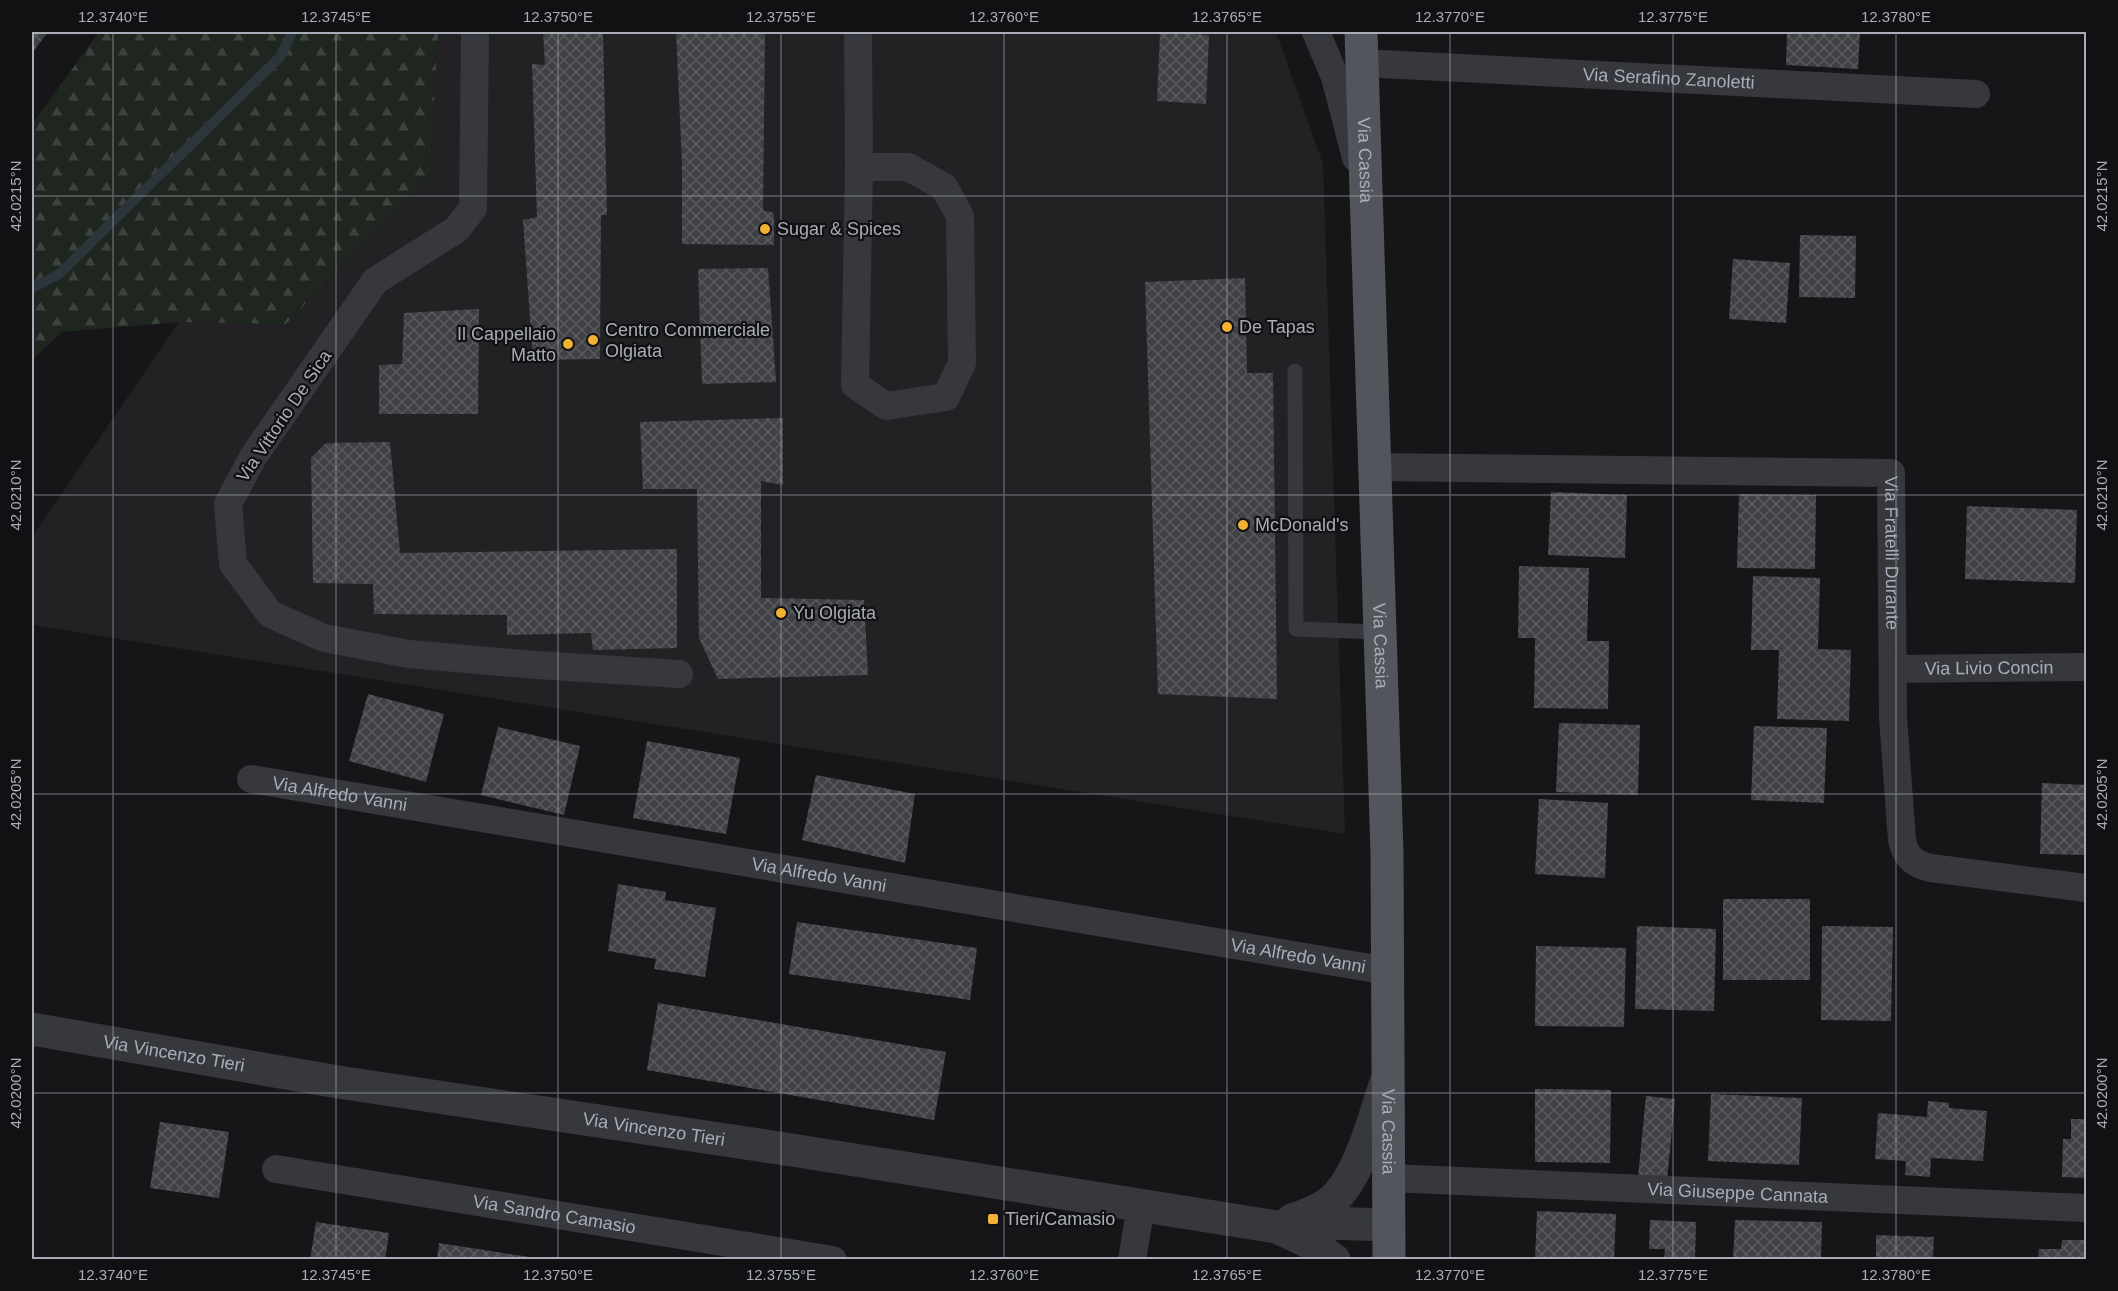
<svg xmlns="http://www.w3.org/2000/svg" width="2118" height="1291" font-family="Helvetica,sans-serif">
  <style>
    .built { fill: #222225 }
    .forest { fill: url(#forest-firs) }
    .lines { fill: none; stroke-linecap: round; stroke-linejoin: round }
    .stream { stroke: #2c353c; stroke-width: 10 }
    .building { fill: url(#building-cross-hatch) }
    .service { stroke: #37383d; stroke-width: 15 }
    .minor { stroke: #37383d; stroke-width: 28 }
    .tertiary { stroke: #37383d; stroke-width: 33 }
    .primary { stroke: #53555c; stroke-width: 33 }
    .ticks { fill: none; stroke: #a8adb8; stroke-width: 1.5; stroke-opacity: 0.45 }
    .poi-dot { fill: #f2b134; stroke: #111113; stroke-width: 2 }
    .labels { text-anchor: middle; stroke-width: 4.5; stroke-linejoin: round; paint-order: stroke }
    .street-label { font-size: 18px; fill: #a8adb8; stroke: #111113 }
    .poi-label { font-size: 18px; fill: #a8adb8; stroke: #111113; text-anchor: start }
    .neatline { fill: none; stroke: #a8adb8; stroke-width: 2 }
    .ticks-label { font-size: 15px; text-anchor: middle; fill: #a8adb8 }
  </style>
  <defs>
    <pattern id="forest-firs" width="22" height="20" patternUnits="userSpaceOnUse" patternTransform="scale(1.5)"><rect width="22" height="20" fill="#1e261f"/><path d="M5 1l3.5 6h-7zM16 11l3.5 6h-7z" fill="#3c433d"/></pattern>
    <pattern id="building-cross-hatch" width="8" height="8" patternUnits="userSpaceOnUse" patternTransform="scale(1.5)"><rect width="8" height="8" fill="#404145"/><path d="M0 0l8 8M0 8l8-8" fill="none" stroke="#595a5e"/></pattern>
  </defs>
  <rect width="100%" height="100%" fill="#161618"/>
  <polygon class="built" points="438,32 1276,32 1323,164 1345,834 32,625 32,537 179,322 286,324 430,174"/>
  <polygon class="forest" points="99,32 438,32 430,174 286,324 179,322 62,332 32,360 32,124"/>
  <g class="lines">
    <polyline class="stream" points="32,288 59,274 280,57 292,32"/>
  </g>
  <g class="building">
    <polygon points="32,32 48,32 32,53"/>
    <polygon points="543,32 603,32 607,215 601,215 600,359 533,360 523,220 537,217 532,64 545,65"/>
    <polygon points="676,32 765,32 763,210 774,213 774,245 682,244 682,163"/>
    <polygon points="1160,32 1209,35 1206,104 1157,101"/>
    <polygon points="1787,32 1860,32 1858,69 1786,65"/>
    <polygon points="1800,235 1856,236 1855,298 1799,297"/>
    <polygon points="1733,259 1790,263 1786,323 1729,319"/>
    <polygon points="768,268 776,382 702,384 698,269"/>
    <polygon points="1245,278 1247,373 1273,373 1277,699 1158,694 1145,282"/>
    <polygon points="479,309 478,414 379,414 379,365 402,364 404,313"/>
    <polygon points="783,418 783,485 761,481 761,598 864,600 868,675 718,679 699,638 697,489 643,489 640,422"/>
    <polygon points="390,442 400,553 677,549 677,648 593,650 591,633 507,635 507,615 374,614 373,584 313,583 311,458 326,443"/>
    <polygon points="1551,492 1627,495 1625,558 1548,555"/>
    <polygon points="1739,494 1816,495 1815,569 1737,568"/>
    <polygon points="1967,506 2077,510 2075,583 1965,579"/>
    <polygon points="1519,566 1589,568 1587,641 1609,641 1608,709 1534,708 1535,638 1518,638"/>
    <polygon points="1753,576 1820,578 1818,649 1851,650 1849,721 1777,719 1779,650 1751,650"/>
    <polygon points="368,694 444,714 426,782 349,761"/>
    <polygon points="1559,723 1640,725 1638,795 1556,792"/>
    <polygon points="1754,726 1827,728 1824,803 1751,800"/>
    <polygon points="498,727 580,746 564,815 481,795"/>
    <polygon points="647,741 740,758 726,834 633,818"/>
    <polygon points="816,775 915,794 905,863 802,840"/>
    <polygon points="2042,783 2086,785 2086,855 2040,854"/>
    <polygon points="1539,799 1608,803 1605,878 1535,874"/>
    <polygon points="618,884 666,892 665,900 716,908 705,977 654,969 656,959 608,951"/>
    <rect x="1723" y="899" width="87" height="81"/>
    <polygon points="797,922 977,948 970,1000 789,974"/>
    <polygon points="1637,926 1716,929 1714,1011 1635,1009"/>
    <polygon points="1822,926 1893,927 1891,1021 1821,1020"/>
    <polygon points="1536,946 1626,948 1624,1027 1535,1026"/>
    <polygon points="658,1003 946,1052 934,1120 647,1070"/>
    <polygon points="1535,1089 1611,1090 1610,1163 1535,1162"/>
    <polygon points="1711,1094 1802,1098 1799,1165 1708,1161"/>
    <polygon points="1646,1096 1675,1099 1667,1180 1638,1177"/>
    <polygon points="1928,1101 1949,1103 1949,1108 1987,1111 1983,1161 1931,1158 1930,1177 1905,1175 1906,1161 1875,1159 1878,1113 1927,1117"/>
    <polygon points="2071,1119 2086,1119 2086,1178 2062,1177 2063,1139 2071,1139"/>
    <polygon points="160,1122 229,1132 219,1198 150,1188"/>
    <polygon points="1537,1211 1616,1214 1614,1260 1535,1260"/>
    <polygon points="1650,1220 1696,1222 1695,1260 1664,1260 1665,1249 1649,1249"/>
    <polygon points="1735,1220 1822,1222 1821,1260 1733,1260"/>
    <polygon points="316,1222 389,1233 385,1260 310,1260"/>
    <polygon points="1876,1235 1934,1237 1933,1260 1876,1260"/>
    <polygon points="2062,1240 2086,1240 2086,1260 2038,1260 2039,1249 2061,1249"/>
    <polygon points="439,1243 536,1258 535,1260 437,1260"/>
  </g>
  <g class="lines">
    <polyline class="service" points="1295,371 1296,629 1379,632"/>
    <g class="minor">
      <polyline points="475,32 473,208 457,229 375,281 253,457 228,504 233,564 270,614 324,638 409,654 537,665 679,674"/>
      <polyline points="858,32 859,167 855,385 886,406 946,397 962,363 960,216 944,187 908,167 859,167"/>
      <polyline points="1316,32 1335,77 1356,158"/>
      <path id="s1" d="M1361,63l615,31"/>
      <path id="s2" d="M1374,467l517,6 2,244 9,123c4,18 12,24 29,28l155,20"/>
      <path id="s3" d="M1893,669l193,-2"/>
      <path id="s4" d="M251,779l1137,192"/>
      <path id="s5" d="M276,1169l557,91"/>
      <path id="s6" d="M1390,1178l696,30"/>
      <polyline points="1132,1260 1141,1205"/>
    </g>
    <g class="tertiary">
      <path id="s7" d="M32,1029l306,53 454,68 485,77 48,-4 63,2"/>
      <path d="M1292,1220c11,-4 24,-8 34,-15 32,-19 48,-88 60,-123"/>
      <polyline points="1279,1228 1311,1243 1334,1260"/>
    </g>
    <path class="primary" id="s8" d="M1361,32l26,821 2,407"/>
  </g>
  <path class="ticks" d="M113,32v1228M336,32v1228M558,32v1228M781,32v1228M1004,32v1228M1227,32v1228M1450,32v1228M1673,32v1228M1896,32v1228M32,196h2054M32,495h2054M32,794h2054M32,1093h2054"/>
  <g class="poi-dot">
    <circle cx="765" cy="229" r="6"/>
    <circle cx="1227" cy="327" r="6"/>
    <circle cx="593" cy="340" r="6"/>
    <circle cx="568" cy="344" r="6"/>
    <circle cx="1243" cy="525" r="6"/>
    <circle cx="781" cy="613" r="6"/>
    <rect x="987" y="1213" width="12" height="12" rx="3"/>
  </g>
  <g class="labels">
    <g class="street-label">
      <text dy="6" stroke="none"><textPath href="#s1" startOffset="308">Via Serafino Zanoletti</textPath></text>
      <text dy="6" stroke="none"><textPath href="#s8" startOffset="128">Via Cassia</textPath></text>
      <text transform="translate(284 416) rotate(-56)" y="6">Via Vittorio De Sica</text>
      <text dy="6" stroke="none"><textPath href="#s2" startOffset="597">Via Fratelli Durante</textPath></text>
      <text dy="6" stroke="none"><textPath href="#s8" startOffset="614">Via Cassia</textPath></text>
      <text dy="6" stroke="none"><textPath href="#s3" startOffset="96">Via Livio Concin</textPath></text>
      <text dy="6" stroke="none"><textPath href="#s4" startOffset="90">Via Alfredo Vanni</textPath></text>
      <text dy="6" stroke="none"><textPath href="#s4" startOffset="576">Via Alfredo Vanni</textPath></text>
      <text dy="6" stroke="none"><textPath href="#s4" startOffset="1062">Via Alfredo Vanni</textPath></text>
      <text dy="6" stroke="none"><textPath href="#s7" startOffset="144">Via Vincenzo Tieri</textPath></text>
      <text dy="6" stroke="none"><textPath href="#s7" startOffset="630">Via Vincenzo Tieri</textPath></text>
      <text dy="6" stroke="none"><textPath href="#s8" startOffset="1100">Via Cassia</textPath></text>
      <text dy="6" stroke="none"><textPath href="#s6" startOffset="348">Via Giuseppe Cannata</textPath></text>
      <text dy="6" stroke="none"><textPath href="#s5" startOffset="282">Via Sandro Camasio</textPath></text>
    </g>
    <g class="poi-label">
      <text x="777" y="235">Sugar &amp; Spices</text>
      <text x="1239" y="333">De Tapas</text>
      <text x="605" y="336">Centro Commerciale<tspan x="605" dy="21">Olgiata</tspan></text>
      <text x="556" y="340" text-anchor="end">Il Cappellaio<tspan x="556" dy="21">Matto</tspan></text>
      <text x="1255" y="531">McDonald's</text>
      <text x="793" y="619">Yu Olgiata</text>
      <text x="1005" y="1225">Tieri/Camasio</text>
    </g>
  </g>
  <rect width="2118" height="1291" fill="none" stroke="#111113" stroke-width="66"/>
  <rect x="33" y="33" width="2052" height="1225" class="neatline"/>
  <g class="ticks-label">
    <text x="113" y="22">12.3740°E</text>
    <text x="336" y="22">12.3745°E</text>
    <text x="558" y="22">12.3750°E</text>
    <text x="781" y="22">12.3755°E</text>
    <text x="1004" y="22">12.3760°E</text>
    <text x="1227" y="22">12.3765°E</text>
    <text x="1450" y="22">12.3770°E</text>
    <text x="1673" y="22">12.3775°E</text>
    <text x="1896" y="22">12.3780°E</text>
    <text transform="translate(16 196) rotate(-90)" y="5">42.0215°N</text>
    <text transform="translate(2102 196) rotate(-90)" y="5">42.0215°N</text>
    <text transform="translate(16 495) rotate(-90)" y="5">42.0210°N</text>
    <text transform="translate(2102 495) rotate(-90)" y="5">42.0210°N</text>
    <text transform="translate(16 794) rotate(-90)" y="5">42.0205°N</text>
    <text transform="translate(2102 794) rotate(-90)" y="5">42.0205°N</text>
    <text transform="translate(16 1093) rotate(-90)" y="5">42.0200°N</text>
    <text transform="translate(2102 1093) rotate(-90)" y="5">42.0200°N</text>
    <text x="113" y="1280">12.3740°E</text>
    <text x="336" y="1280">12.3745°E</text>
    <text x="558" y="1280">12.3750°E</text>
    <text x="781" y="1280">12.3755°E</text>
    <text x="1004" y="1280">12.3760°E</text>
    <text x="1227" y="1280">12.3765°E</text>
    <text x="1450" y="1280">12.3770°E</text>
    <text x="1673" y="1280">12.3775°E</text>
    <text x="1896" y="1280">12.3780°E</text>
  </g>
</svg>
